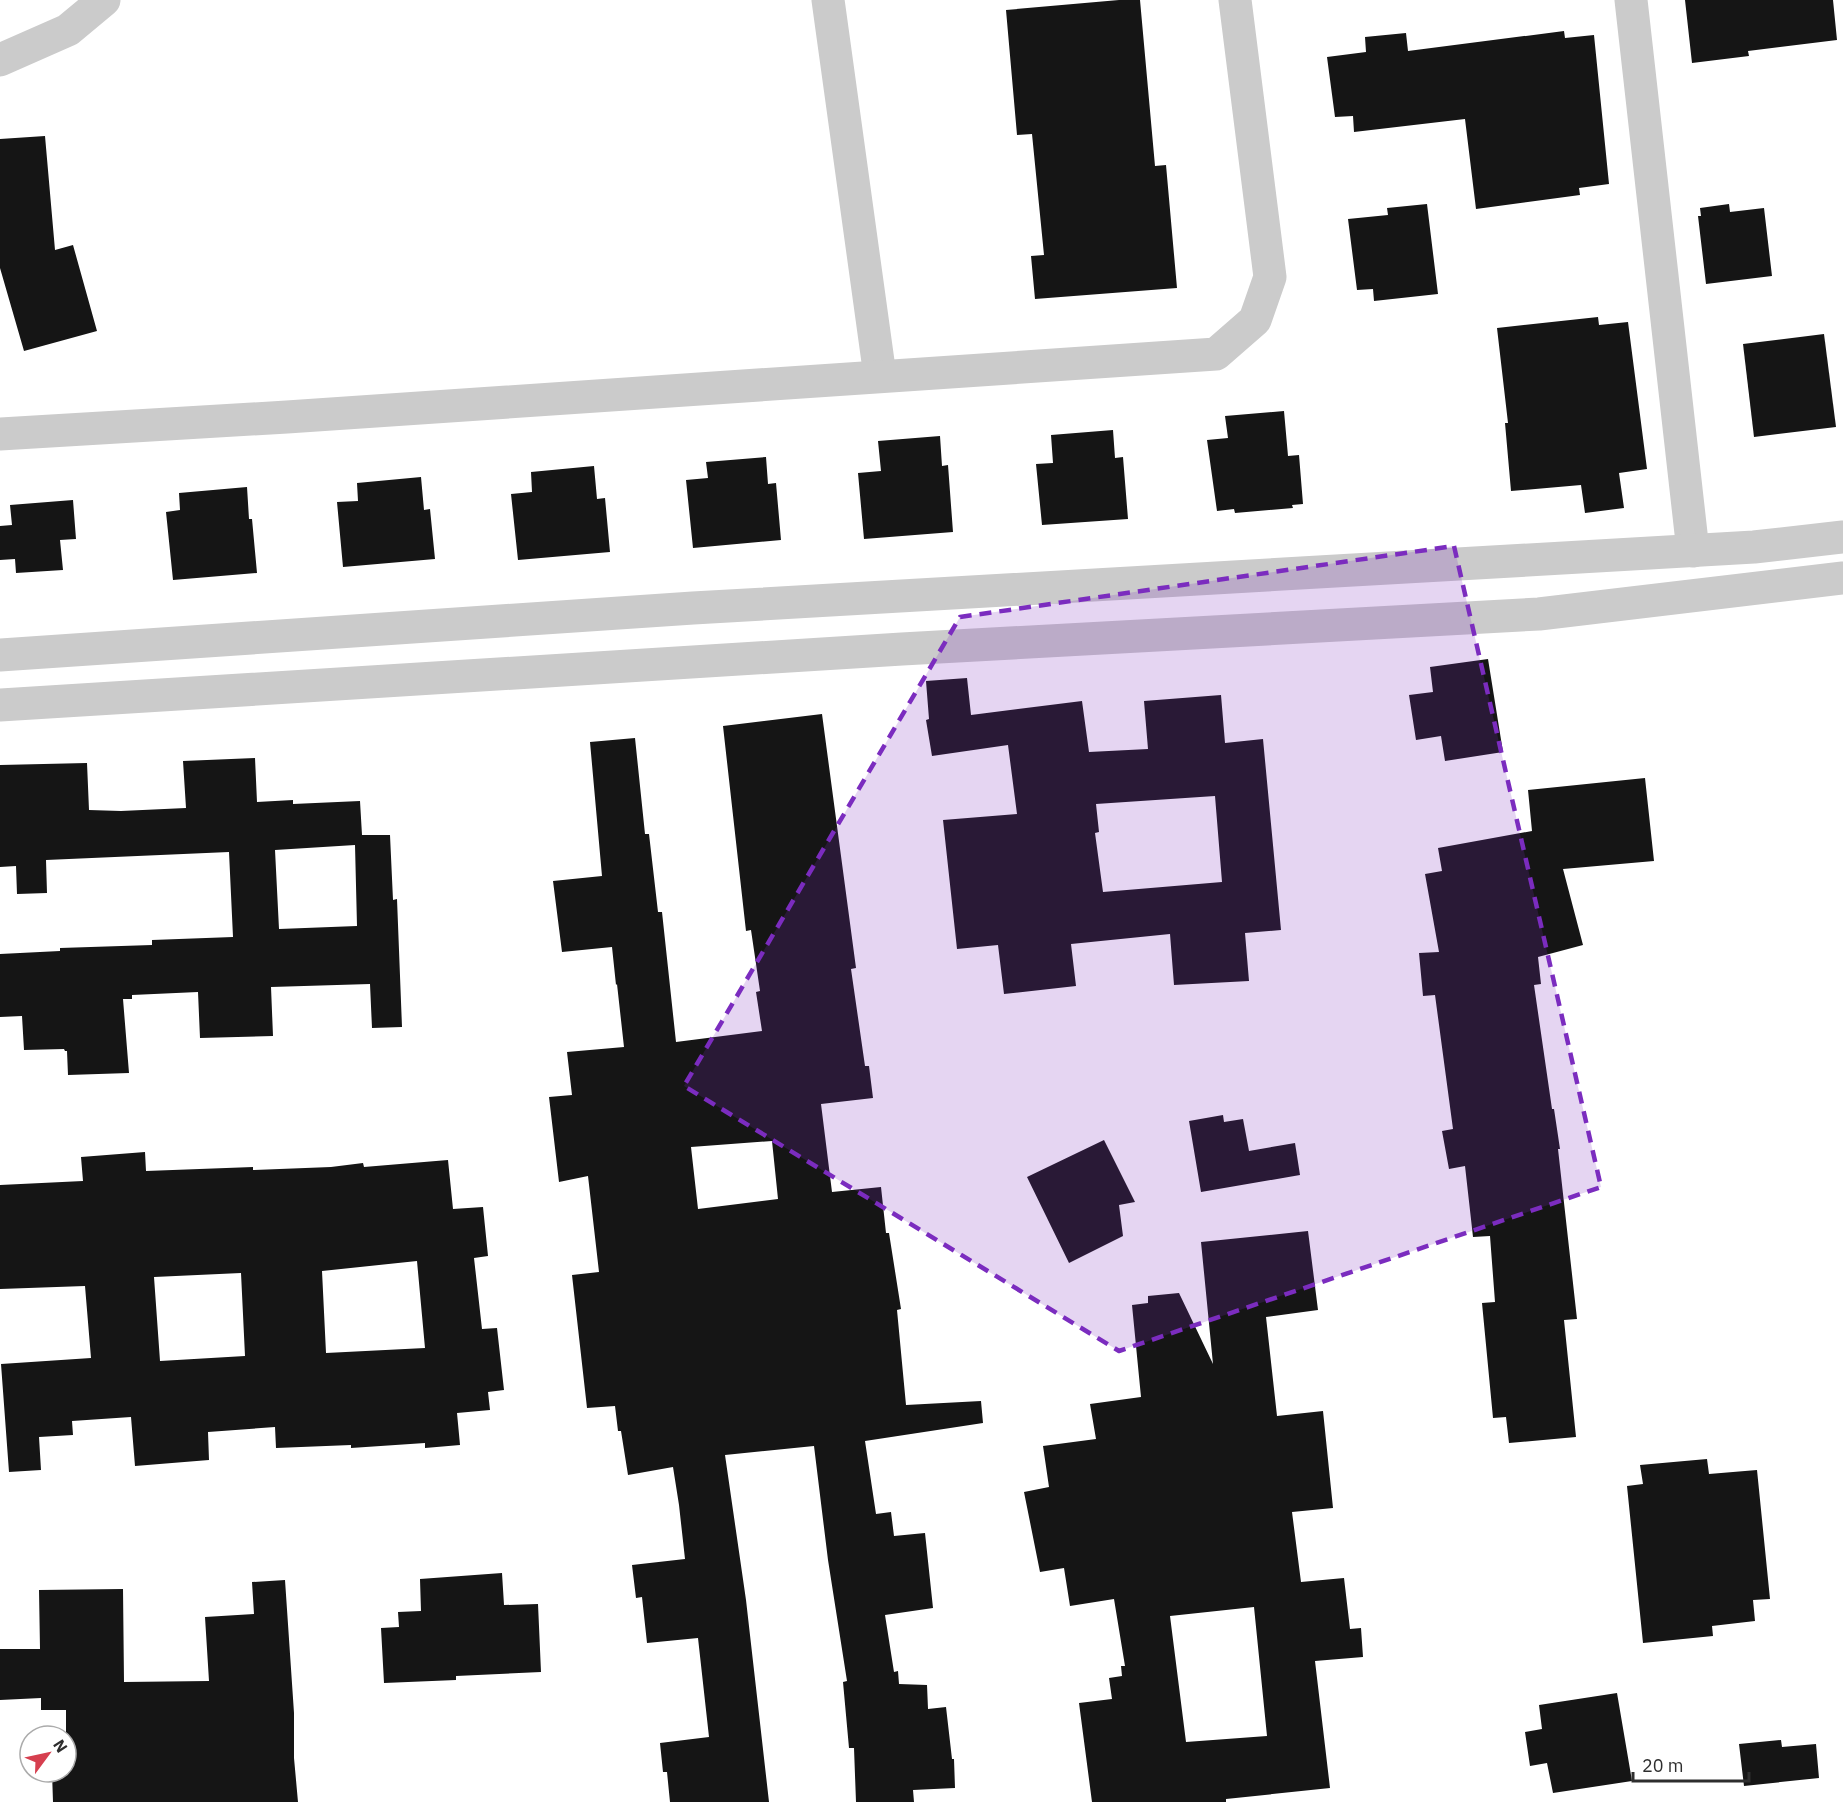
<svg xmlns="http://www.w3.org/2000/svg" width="1843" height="1802" font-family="'IBM Plex Sans',sans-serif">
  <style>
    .building { fill: #151515; fill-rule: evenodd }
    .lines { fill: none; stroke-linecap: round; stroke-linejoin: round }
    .minor { stroke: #cbcbcb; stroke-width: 33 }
    .marked { fill: #7b2cbf; fill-opacity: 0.2; stroke: #7b2cbf; stroke-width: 4.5; stroke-dasharray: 12 8; stroke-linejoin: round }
  </style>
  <rect width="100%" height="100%" fill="#fff"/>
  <g class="building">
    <polygon points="1119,0 1140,0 1155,166 1166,165 1177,288 1035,299 1031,256 1044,255 1032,134 1017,135 1006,10"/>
    <polygon points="1685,0 1833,0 1837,40 1748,51 1749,56 1692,63"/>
    <polygon points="1564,31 1565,38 1594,35 1609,184 1579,188 1580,195 1476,209 1465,119 1354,132 1353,116 1335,117 1327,57 1366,52 1365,37 1406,33 1408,51"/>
    <polygon points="45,136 55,250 73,245 97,331 24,351 0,268 0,139"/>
    <polygon points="1427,204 1438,294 1374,301 1373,289 1357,290 1348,219 1388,215 1387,208"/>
    <polygon points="1729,204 1730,212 1764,208 1772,276 1706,284 1698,216 1701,216 1700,208"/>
    <polygon points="1598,317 1599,325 1628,322 1647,469 1619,473 1624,508 1585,513 1581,485 1511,491 1505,423 1508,423 1497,328"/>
    <polygon points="1824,334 1836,427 1754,437 1743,344"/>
    <polygon points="1284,411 1288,456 1299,455 1303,504 1292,505 1293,508 1235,513 1234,509 1217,511 1207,440 1228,438 1225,416"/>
    <polygon points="1113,430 1115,458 1123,457 1128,519 1042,525 1036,464 1053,463 1051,435"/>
    <polygon points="940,436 942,466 948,465 953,532 864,539 858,473 881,471 878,441"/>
    <polygon points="766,457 768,484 776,483 781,540 693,548 686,480 708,478 706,462"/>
    <polygon points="594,466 597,499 605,498 610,552 518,560 511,494 532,492 531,472"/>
    <polygon points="421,477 424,510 430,509 435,559 343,567 337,502 358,501 357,483"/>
    <polygon points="247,487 249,519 252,519 257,573 173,580 166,512 180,510 179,493"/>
    <polygon points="73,500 76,539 60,540 63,570 16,573 15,559 0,560 0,526 12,525 10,505"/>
    <polygon points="1488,659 1503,752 1445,761 1441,736 1416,740 1409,695 1433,692 1430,667"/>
    <path d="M967,678l4,37 111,-14 7,51 59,-3 -4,-48 77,-6 4,48 38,-4 18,191 -36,3 4,48 -75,4 -4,-51 -99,10 5,42 -72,8 -6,-49 -41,4 -14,-129 74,-6 -9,-69 -76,11 -6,-36 3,-1 -3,-38zM1215,796l7,86 -119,10 -8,-59 4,-1 -3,-28z"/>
    <path d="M822,714l34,254 -5,1 14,97h4l4,32 -52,6 11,88 49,-5 5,46h3l12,76 -4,1 9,95 75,-4 2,22 -118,18 11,73 15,-2 3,24 31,-3 8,75 -48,7 9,57 4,-1 1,13 28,1 1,24 18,-2 6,52h2l1,29 -42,2 1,12h-58l-2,-54h-5l-6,-66 4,-1 -19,-121 -14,-114 -89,9 21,145 23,202h-99l-3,-30h-4l-3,-29 49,-6 -11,-99 -51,5 -5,-46 -6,1 -4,-33 53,-6 -6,-54 -6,-38 -45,8 -7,-44h-3l-3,-25 -28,2 -15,-133 27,-3 -11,-96 -29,6 -10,-85 23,-2 -5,-43 57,-5 -7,-63 -1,1 -4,-38 -50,5 -9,-71 49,-5 -12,-134 45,-4 10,96h4l9,78h4l14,130 86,-11 -6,-39 4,-1 -9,-61 -5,1 -23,-205zM772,1141l6,58 -80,10 -7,-62z"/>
    <path d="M255,758l2,44 36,-2v4l67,-3 2,34h28l3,65 4,-1 5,128 -30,1 -2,-44 -99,3 2,49 -73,2 -2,-46 -66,3v4h-9l6,74 -61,2 -1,-24h-2l-1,-2 -40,1 -2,-34 -22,1v-63l60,-3v-3l92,-3v-5l81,-3 -4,-85 -183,8 1,33 -30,1 -1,-28 -16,1v-102l87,-2 2,47 32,1 65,-3 -3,-47zM355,845l2,81 -78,3 -4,-79z"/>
    <polygon points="1645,778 1654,861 1563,869 1583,945 1538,957 1541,984 1534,985 1552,1109 1554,1109 1560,1149 1558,1149 1577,1319 1564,1320 1576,1437 1509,1443 1506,1417 1493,1418 1482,1303 1495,1302 1490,1236 1473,1237 1465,1166 1449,1169 1442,1131 1453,1129 1435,995 1423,996 1419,953 1439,952 1425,874 1442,871 1438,848 1532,831 1528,790"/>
    <polygon points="1223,1115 1224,1122 1243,1119 1249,1151 1295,1143 1300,1175 1201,1192 1189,1121"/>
    <polygon points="1104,1140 1135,1202 1119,1205 1123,1236 1069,1263 1027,1177"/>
    <path d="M145,1152l1,19 107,-4v3l78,-3 32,-4 1,4 84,-7 5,49 30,-2 5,49 -14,2 8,71 15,-1 7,62 -16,2 2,18 -33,3 3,32 -35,3v-5l-74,5v-3l-75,3 -1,-21 -67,5 1,28 -74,6 -4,-49 -59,4 1,14 -34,2 2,33 -32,2 -8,-108 90,-6 -6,-72 -85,3v-104l83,-4 -2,-24zM417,1261l8,87 -99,5 -4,-82zM241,1273l4,83 -85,5 -6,-84z"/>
    <path d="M1308,1231l10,79 -52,7 11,99 46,-5 10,97 -41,4 9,70 43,-4 6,51 11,-1 2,29 -48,4 15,127 -104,11v3h-134l-13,-99 33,-4 -3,-21 13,-2 -1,-10h4l-11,-67 -44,7 -6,-38 -24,4 -16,-80 25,-5 -6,-41 53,-7 -6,-35 51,-7 -9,-92 16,-2v-7l31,-3 34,71 -12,-122zM1254,1607l13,129 -81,6 -16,-126z"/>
    <polygon points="1707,1459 1709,1474 1757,1470 1770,1599 1753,1600 1755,1621 1712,1626 1713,1636 1643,1643 1627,1486 1643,1484 1640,1465"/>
    <polygon points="502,1573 504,1605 538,1604 541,1672 456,1676 456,1680 384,1683 381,1628 399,1627 398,1612 421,1611 420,1579"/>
    <polygon points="285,1580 294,1713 294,1758 298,1802 53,1802 52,1772 66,1772 66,1710 41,1710 41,1698 0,1700 0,1649 40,1649 39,1590 123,1589 124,1682 209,1681 205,1617 254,1614 252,1582"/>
    <polygon points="1617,1693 1632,1781 1553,1793 1547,1763 1530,1766 1525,1732 1542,1729 1539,1705"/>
    <polygon points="1781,1740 1782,1747 1816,1744 1819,1778 1744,1786 1739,1744"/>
  </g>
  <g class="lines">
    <g class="minor">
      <polyline points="828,0 880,376"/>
      <polyline points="1631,0 1693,551"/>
      <polyline points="0,60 68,30 104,0"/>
      <polyline points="0,434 287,417 1216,354 1255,320 1270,277 1235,0"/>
      <polyline points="0,655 693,608 1754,547 1843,537"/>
      <polyline points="0,705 902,649 1539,614 1843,578"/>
    </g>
  </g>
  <path class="marked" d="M1454,546l147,641 -482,164 -435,-265 276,-469z"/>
  <g transform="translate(48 1754) rotate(57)"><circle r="28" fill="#ffffff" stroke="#ababab" stroke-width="1.5"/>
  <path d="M0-4.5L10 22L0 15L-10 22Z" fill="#d63f4f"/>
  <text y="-9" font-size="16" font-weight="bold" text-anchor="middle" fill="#2e2e2e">N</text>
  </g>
  <path d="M1633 1772v9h116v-9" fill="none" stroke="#2e2e2e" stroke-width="3"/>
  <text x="1642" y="1772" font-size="18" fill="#2e2e2e" stroke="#ffffff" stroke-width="4.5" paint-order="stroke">20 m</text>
</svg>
